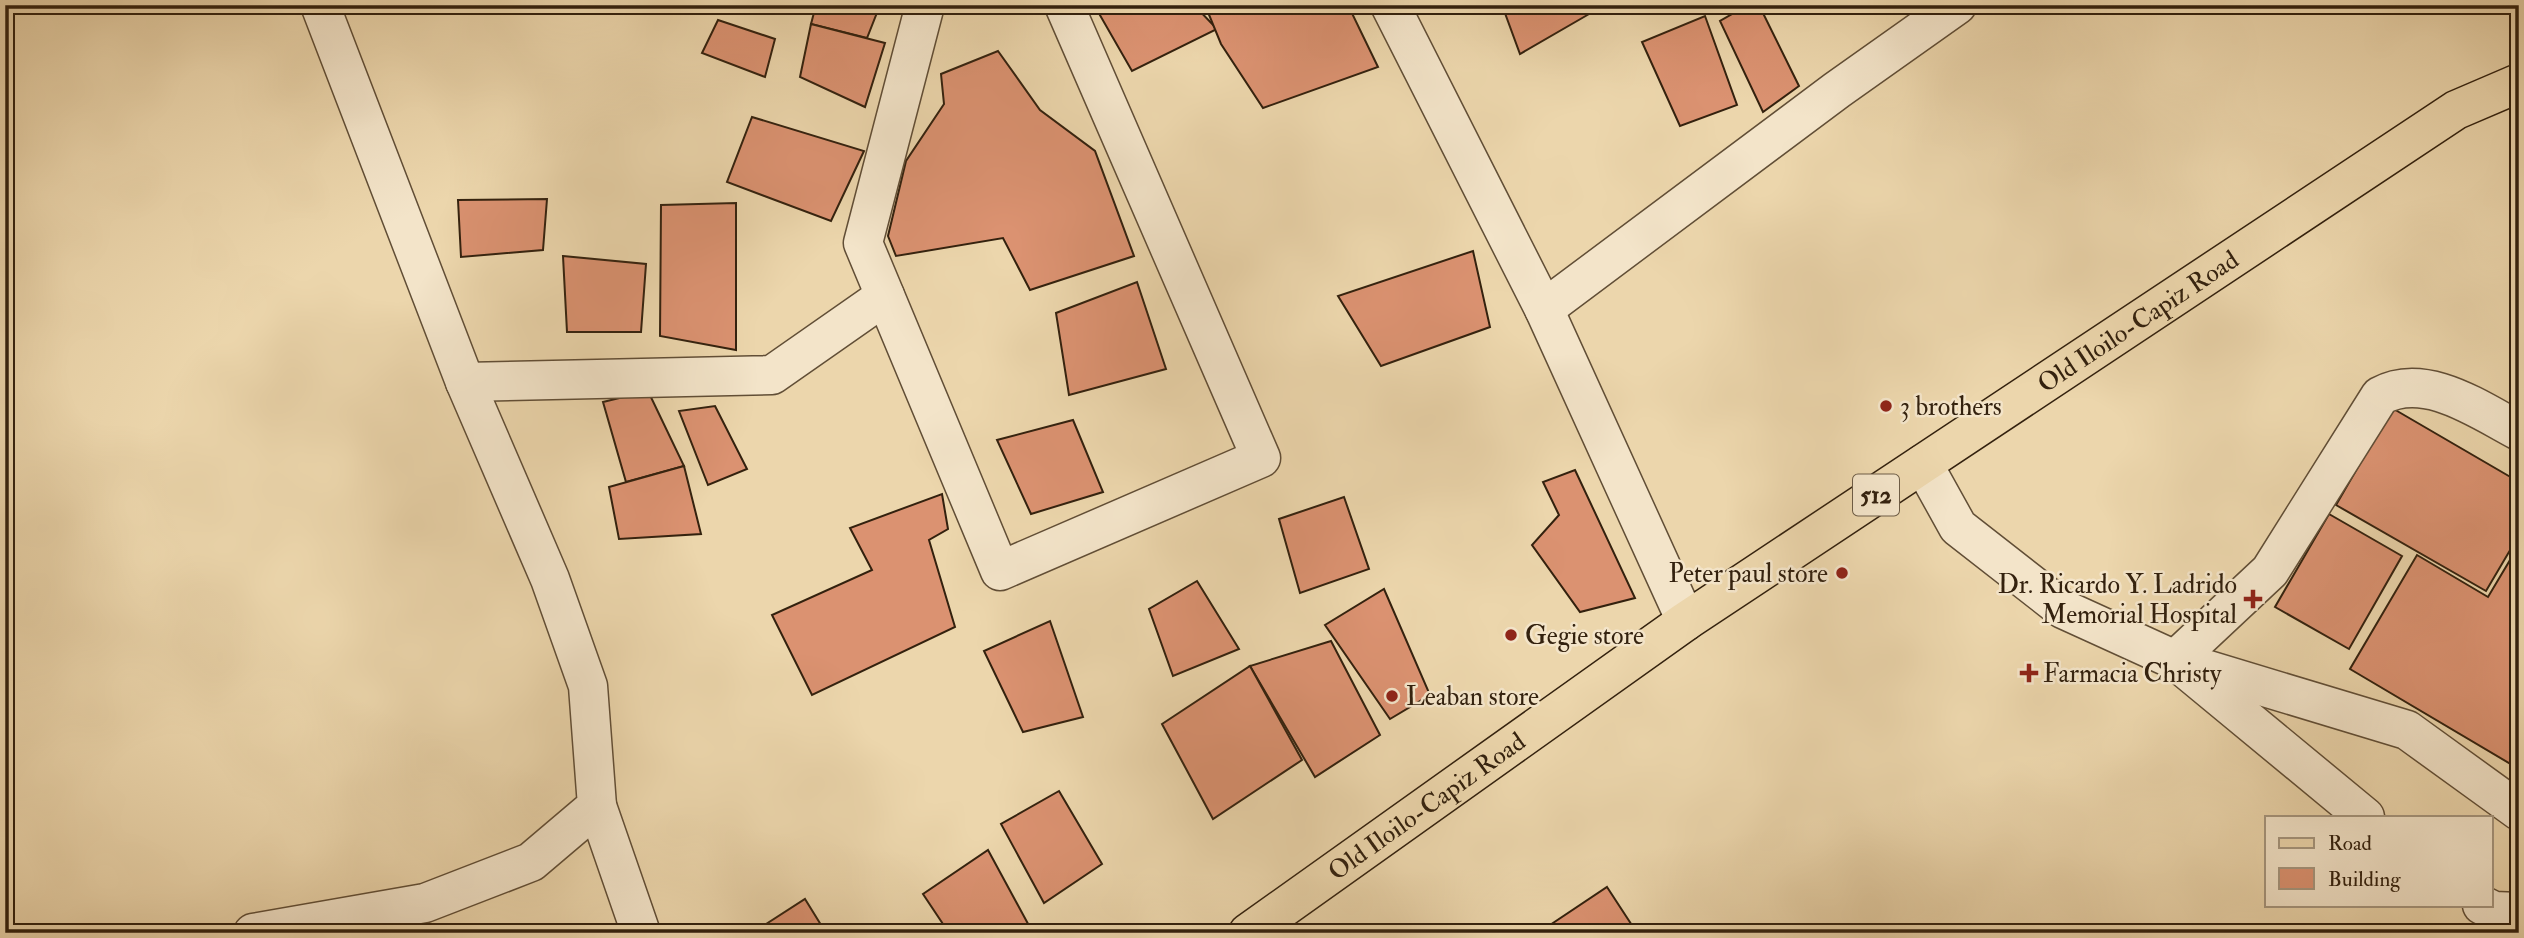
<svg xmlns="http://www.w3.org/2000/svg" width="2524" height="938" font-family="'IM FELL Double Pica',serif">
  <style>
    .building { fill: #db9271; stroke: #33210e; stroke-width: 2 }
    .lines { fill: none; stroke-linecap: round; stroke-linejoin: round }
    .minor-casing { stroke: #614e36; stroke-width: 41 }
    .major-casing { stroke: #33210e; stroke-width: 41 }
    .minor { stroke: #f3e4c9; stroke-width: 38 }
    .major { stroke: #ecd6ac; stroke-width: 38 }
    .poi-dot { fill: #8f2418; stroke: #f3e4c9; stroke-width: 2.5 }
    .labels { text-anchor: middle; stroke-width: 5; stroke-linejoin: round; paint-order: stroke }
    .shield { fill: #f3e4c9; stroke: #6d5c46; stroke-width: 2 }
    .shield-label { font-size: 24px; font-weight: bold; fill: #33210e }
    .street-label { font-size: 26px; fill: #33210e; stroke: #f3e4c9 }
    .poi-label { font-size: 26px; fill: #33210e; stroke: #f3e4c9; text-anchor: start }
  </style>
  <rect width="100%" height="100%" fill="#ecd6ac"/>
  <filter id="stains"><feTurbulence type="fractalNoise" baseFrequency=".00286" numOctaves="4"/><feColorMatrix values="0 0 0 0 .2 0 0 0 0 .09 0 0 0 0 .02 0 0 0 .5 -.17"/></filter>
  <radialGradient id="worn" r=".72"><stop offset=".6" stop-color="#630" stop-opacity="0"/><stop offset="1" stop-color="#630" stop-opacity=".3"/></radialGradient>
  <g class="building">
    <polygon points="816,5 880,5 867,38 811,24"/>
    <polygon points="1108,5 1194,5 1217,29 1132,71 1097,10"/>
    <polygon points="1205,5 1348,5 1378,67 1263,108 1221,44"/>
    <polygon points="1502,5 1593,5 1596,10 1520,54"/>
    <polygon points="1748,5 1759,5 1799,86 1763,112 1720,21"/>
    <polygon points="1705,16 1737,105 1680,126 1642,42"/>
    <polygon points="718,20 775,39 765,77 702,53"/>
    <polygon points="811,24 885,43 865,107 800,77"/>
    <polygon points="998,51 1040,110 1095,151 1134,256 1030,290 1003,238 896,256 888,236 906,161 944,104 941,74"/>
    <polygon points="752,117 864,151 831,221 727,182"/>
    <polygon points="547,199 543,250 461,257 458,200"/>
    <polygon points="736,203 736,350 660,336 661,205"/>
    <polygon points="1473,251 1490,327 1381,366 1338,296"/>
    <polygon points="563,256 646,264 641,332 567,332"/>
    <polygon points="1137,282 1166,369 1069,395 1056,313"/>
    <polygon points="648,391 684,466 626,482 603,402"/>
    <polygon points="715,406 747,469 708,485 679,411"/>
    <polygon points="2392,408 2519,482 2519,535 2486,591 2336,505"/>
    <polygon points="1073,420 1103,492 1031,514 997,440"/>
    <polygon points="684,466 701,534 619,539 609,487"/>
    <polygon points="1575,470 1635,598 1580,612 1532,545 1559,515 1543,482"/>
    <polygon points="942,494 948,529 929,540 955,627 812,695 772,615 872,570 850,528"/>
    <polygon points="1344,497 1369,569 1300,593 1279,519"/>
    <polygon points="2329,514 2402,556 2349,649 2275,607"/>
    <polygon points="2519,545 2519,769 2350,669 2417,555 2488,597"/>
    <polygon points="1197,581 1239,649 1173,676 1149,609"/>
    <polygon points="1384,589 1430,695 1390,719 1325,625"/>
    <polygon points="1050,621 1083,717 1023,732 984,651"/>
    <polygon points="1331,641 1380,735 1315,777 1250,666"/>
    <polygon points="1250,666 1302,760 1213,819 1162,724"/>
    <polygon points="1059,791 1102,864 1044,903 1001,824"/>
    <polygon points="988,850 1033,933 949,933 923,894"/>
    <polygon points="1607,887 1637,933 1555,933 1550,925"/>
    <polygon points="805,899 826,933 752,933"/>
  </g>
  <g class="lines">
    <g class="minor-casing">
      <g id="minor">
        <polyline points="925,5 863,243 1000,571 1261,458 1064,5"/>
        <polyline points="1390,5 1544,309 1686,621"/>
        <polyline points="1544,309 1837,90 1957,5"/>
        <polyline points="465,382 772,375 885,296"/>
        <polyline points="1923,464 1958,527 2063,609 2175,660 2407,730 2519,811"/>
        <polyline points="597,806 641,933"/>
        <path d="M2365,817l-190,-157 95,-89 110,-175c45,-25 99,14 139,35"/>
        <polyline points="2482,905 2494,911 2519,912"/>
        <polyline points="253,933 425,903 531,862 597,806 588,686 550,579 465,382 320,5"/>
      </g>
    </g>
    <g class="major-casing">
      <g id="major">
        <path id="s1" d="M1248,933l438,-312 770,-511 63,-27"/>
      </g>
    </g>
    <use href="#minor" class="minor"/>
    <use href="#major" class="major"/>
  </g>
  <g class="poi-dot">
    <circle cx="1886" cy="406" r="7"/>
    <circle cx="1842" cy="573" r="7"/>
    <path d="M2249.5 588.5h7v7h7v7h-7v7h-7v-7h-7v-7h7z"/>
    <circle cx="1511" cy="635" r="7"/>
    <path d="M2025.5 662.5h7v7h7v7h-7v7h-7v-7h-7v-7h7z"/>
    <circle cx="1392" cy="696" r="7"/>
  </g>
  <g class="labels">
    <rect class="shield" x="1853" y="474.5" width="46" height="41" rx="5"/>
    <g class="shield-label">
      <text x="1876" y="503">512</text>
    </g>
    <g class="street-label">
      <text dy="9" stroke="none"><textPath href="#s1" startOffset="1080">Old Iloilo-Capiz Road</textPath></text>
      <text dy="9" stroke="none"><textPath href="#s1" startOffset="219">Old Iloilo-Capiz Road</textPath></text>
    </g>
    <g class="poi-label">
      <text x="1900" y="415">3 brothers</text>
      <text x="1828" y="582" text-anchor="end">Peter paul store</text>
      <text x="2237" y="593" text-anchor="end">Dr. Ricardo Y. Ladrido<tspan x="2237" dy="30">Memorial Hospital</tspan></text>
      <text x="1525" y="644">Gegie store</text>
      <text x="2043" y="682">Farmacia Christy</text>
      <text x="1406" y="705">Leaban store</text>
    </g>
  </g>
  <rect width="2524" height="938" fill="none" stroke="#ecd6ac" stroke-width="28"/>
  <rect x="7" y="7" width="2510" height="924" fill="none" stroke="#33210e" stroke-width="3.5"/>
  <rect x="14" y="14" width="2496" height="910" fill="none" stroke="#33210e" stroke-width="2"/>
  <rect x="2265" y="816" width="228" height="91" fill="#f3e4c9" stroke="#a6967e" stroke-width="2"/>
  <rect x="2279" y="838" width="35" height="10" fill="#ecd6ac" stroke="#a6967e" stroke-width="2"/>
  <text x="2328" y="850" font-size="21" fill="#33210e">Road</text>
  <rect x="2279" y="868" width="35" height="21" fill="#db9271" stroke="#a6967e" stroke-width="2"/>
  <text x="2328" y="886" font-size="21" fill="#33210e">Building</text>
  <rect width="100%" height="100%" filter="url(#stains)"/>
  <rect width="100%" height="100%" fill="url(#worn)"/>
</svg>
